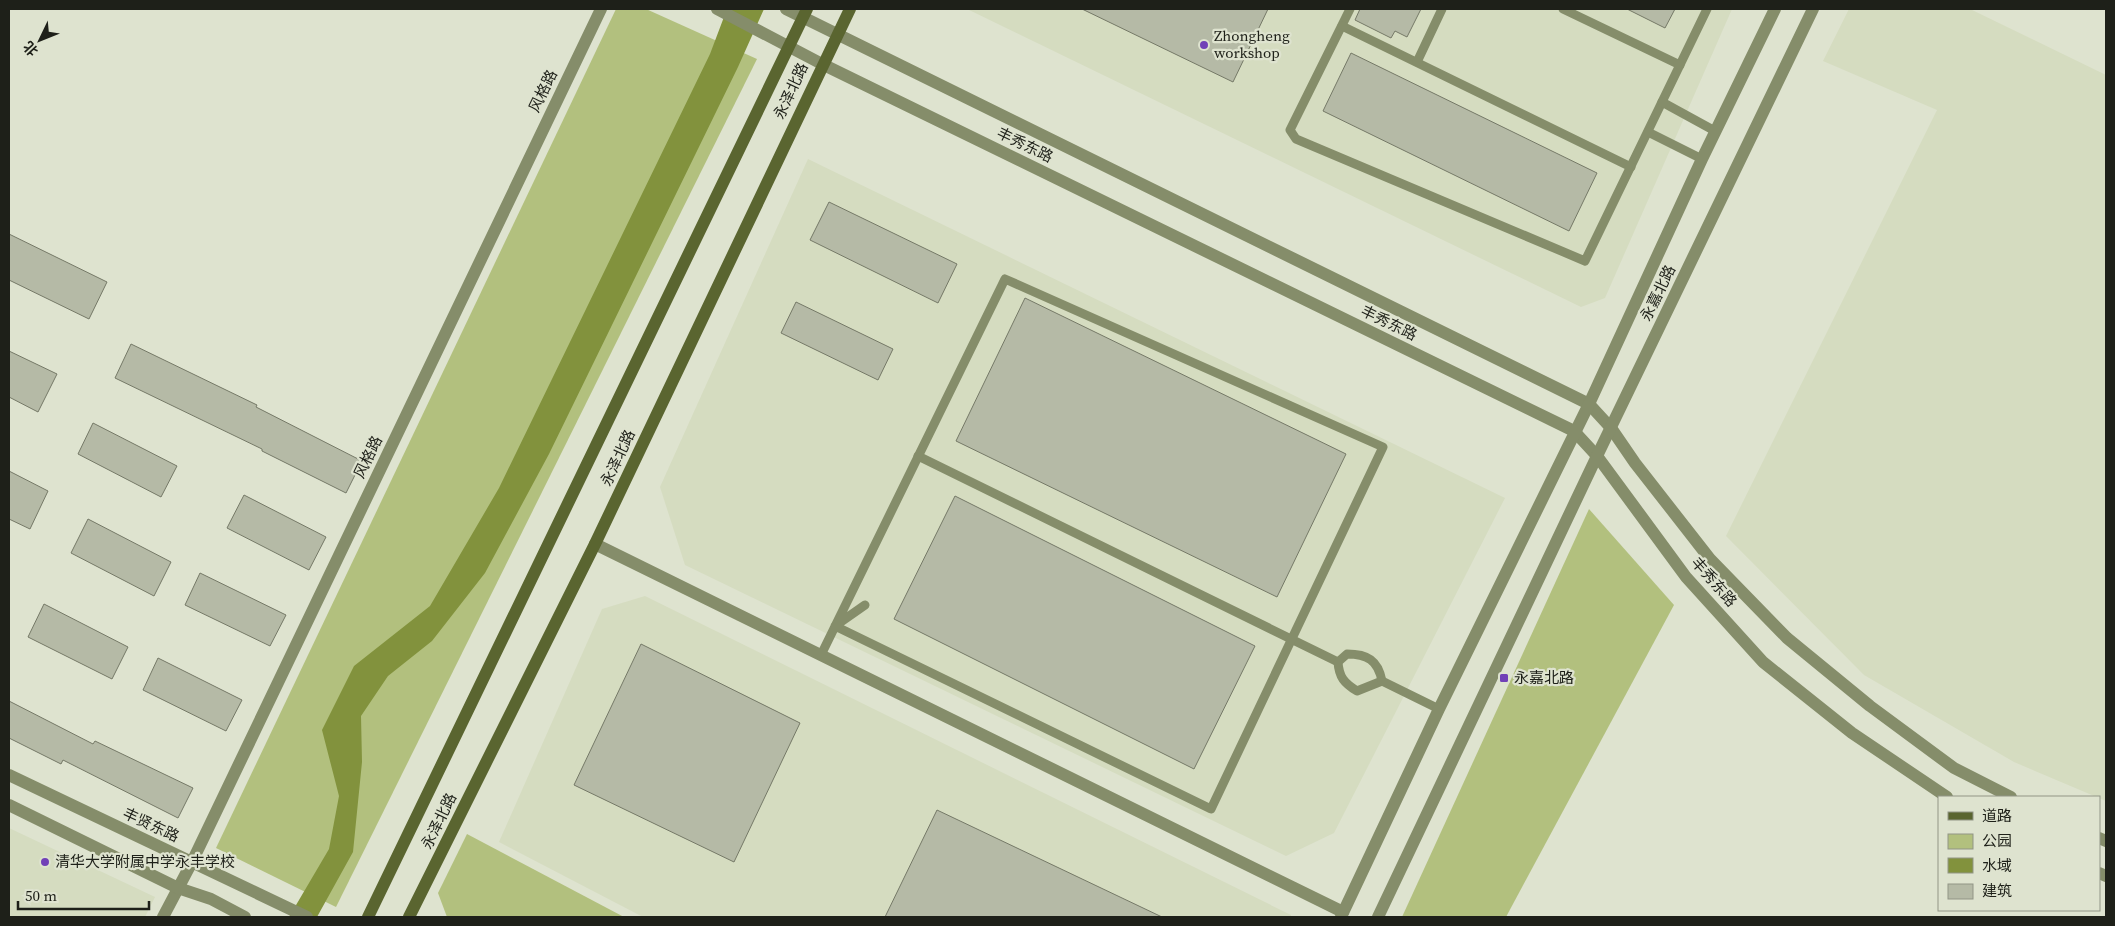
<svg xmlns="http://www.w3.org/2000/svg" width="2115" height="926" font-family="'Source Serif 4','Noto Sans SC',serif">
  <style>
    .built { fill: #d5dcc0 }
    .green { fill: #b2c07e }
    .water { fill: #82923d }
    .building { fill: #b5baa6; stroke: #757967 }
    .lines { fill: none; stroke-linecap: round; stroke-linejoin: round }
    .service { stroke: #858d6a; stroke-width: 9 }
    .minor { stroke: #858d6a; stroke-width: 12 }
    .tertiary { stroke: #858d6a; stroke-width: 12 }
    .secondary { stroke: #5a6530; stroke-width: 12 }
    .poi-dot { fill: #7140b7; stroke: #dee3cf; stroke-width: 2 }
    .labels { text-anchor: middle; stroke-width: 4.5; stroke-linejoin: round; paint-order: stroke }
    .poi-label { font-size: 15px; fill: #1e2019; stroke: #dee3cf; text-anchor: start }
    .street-label { font-size: 15px; fill: #1e2019; stroke: #dee3cf }
  </style>
  <rect width="100%" height="100%" fill="#dee3cf"/>
  <g class="built">
    <polygon points="967,9 1732,9 1605,298 1581,307"/>
    <polygon points="1849,9 1970,9 2106,75 2106,801 2014,762 1864,675 1726,536 1937,110 1823,61"/>
    <polygon points="808,159 1505,498 1334,833 1286,856 685,565 660,487"/>
    <polygon points="645,596 1291,915 1291,917 643,917 499,842 602,609"/>
    <polygon points="9,828 155,897 145,917 9,917"/>
  </g>
  <g class="green">
    <polygon points="616,9 646,9 757,59 336,907 216,848"/>
    <polygon points="1589,509 1674,605 1506,917 1402,917"/>
    <polygon points="467,834 624,917 447,917 438,893"/>
  </g>
  <polygon class="water" points="727,9 764,9 738,67 549,454 485,573 432,641 388,676 361,716 362,762 353,852 317,917 289,917 329,849 339,796 322,730 354,666 430,606 499,488 710,54"/>
  <g class="building">
    <polygon points="1082,9 1268,9 1233,82"/>
    <polygon points="1360,9 1421,9 1407,37 1395,31 1391,38 1355,20"/>
    <polygon points="1627,9 1675,9 1665,28"/>
    <polygon points="1351,53 1597,173 1569,231 1323,111"/>
    <polygon points="829,202 957,264 938,303 810,240"/>
    <polygon points="9,234 107,282 89,319 9,280"/>
    <polygon points="1025,298 1346,454 1277,597 956,441"/>
    <polygon points="796,302 893,349 878,380 781,333"/>
    <polygon points="131,344 257,405 256,407 362,461 346,493 262,451 262,449 115,378"/>
    <polygon points="9,351 57,374 38,412 9,397"/>
    <polygon points="93,423 177,466 161,497 78,454"/>
    <polygon points="9,471 48,491 30,529 9,519"/>
    <polygon points="244,495 326,537 309,570 227,528"/>
    <polygon points="955,496 1255,646 1194,769 894,619"/>
    <polygon points="88,519 171,562 154,596 71,553"/>
    <polygon points="200,573 286,615 270,646 185,605"/>
    <polygon points="44,604 128,647 112,679 28,637"/>
    <polygon points="641,644 800,723 734,862 574,785"/>
    <polygon points="158,658 242,700 226,731 143,690"/>
    <polygon points="9,701 93,744 95,741 193,788 178,818 63,760 61,764 9,738"/>
    <polygon points="937,810 1162,917 885,917"/>
  </g>
  <g class="lines">
    <g class="service">
      <polyline points="1350,9 1290,130 1296,139 1585,261 1707,9"/>
      <polyline points="1563,9 1680,65"/>
      <polyline points="1342,26 1631,167"/>
      <polyline points="1417,62 1442,9"/>
      <polyline points="1662,102 1715,131"/>
      <polyline points="1648,132 1702,159"/>
      <polyline points="918,456 1338,662"/>
      <path d="M1347,654c20,0 31,6 35,27l-25,10c-13,-8 -18,-14 -19,-29z"/>
      <polyline points="821,655 1005,279 1383,447 1211,809 835,626 865,605"/>
      <polyline points="1382,681 1439,709"/>
    </g>
    <g class="minor">
      <polyline points="595,544 1343,912"/>
      <polyline points="163,917 192,862 601,9"/>
    </g>
    <g class="tertiary">
      <polyline points="717,9 822,64 1574,431 1597,456 1686,577 1763,662 1852,733 1947,797"/>
      <polyline points="786,9 1589,404 1611,428 1635,463 1710,559 1787,638 1870,706 1954,768 2011,797"/>
      <polyline points="9,775 307,917"/>
      <polyline points="9,805 178,888 211,899 245,917"/>
      <polyline points="2099,838 2106,841"/>
      <polyline points="2099,873 2106,876"/>
      <polyline points="1341,917 1439,709 1589,404 1702,159 1775,9"/>
      <polyline points="1378,917 1597,456 1813,9"/>
    </g>
    <g class="secondary">
      <polyline points="368,917 807,9"/>
      <polyline points="409,917 595,544 850,9"/>
    </g>
  </g>
  <g class="poi-dot">
    <circle cx="1204" cy="45" r="5"/>
    <rect x="1499" y="673" width="10" height="10" rx="2.5"/>
    <circle cx="45" cy="862" r="5"/>
  </g>
  <g class="labels">
    <g class="poi-label">
      <text x="1214" y="41">Zhongheng<tspan x="1214" dy="17">workshop</tspan></text>
      <text x="1514" y="683">永嘉北路</text>
      <text x="55" y="867">清华大学附属中学永丰学校</text>
    </g>
    <g class="street-label">
      <text transform="translate(543 91) rotate(-64)" y="5">风格路</text>
      <text transform="translate(791 91) rotate(-65)" y="5">永泽北路</text>
      <text transform="translate(1025 145) rotate(26)" y="5">丰秀东路</text>
      <text transform="translate(1658 293) rotate(-64)" y="5">永嘉北路</text>
      <text transform="translate(1389 323) rotate(26)" y="5">丰秀东路</text>
      <text transform="translate(368 457) rotate(-64)" y="5">风格路</text>
      <text transform="translate(618 458) rotate(-65)" y="5">永泽北路</text>
      <text transform="translate(1714 582) rotate(49)" y="5">丰秀东路</text>
      <text transform="translate(439 821) rotate(-64)" y="5">永泽北路</text>
      <text transform="translate(151 825) rotate(25)" y="5">丰贤东路</text>
    </g>
  </g>
  <rect width="2115" height="926" fill="none" stroke="#1e2019" stroke-width="20"/>
  <rect x="1938" y="796" width="162" height="115" fill="#dee3cf" stroke="#919586"/>
  <rect x="1948" y="812" width="25" height="8" fill="#5a6530" stroke="#919586"/>
  <text x="1982" y="821" font-size="15" fill="#1e2019">道路</text>
  <rect x="1948" y="834" width="25" height="15" fill="#b2c07e" stroke="#919586"/>
  <text x="1982" y="846" font-size="15" fill="#1e2019">公园</text>
  <rect x="1948" y="858" width="25" height="15" fill="#82923d" stroke="#919586"/>
  <text x="1982" y="871" font-size="15" fill="#1e2019">水域</text>
  <rect x="1948" y="884" width="25" height="15" fill="#b5baa6" stroke="#919586"/>
  <text x="1982" y="896" font-size="15" fill="#1e2019">建筑</text>
  <g transform="translate(40 40) rotate(227)" stroke="#dee3cf" stroke-width="4" paint-order="stroke">
  <path d="M0-4L9 19L0 12L-9 19Z" fill="#1e2019"/>
  <text y="-8" font-size="14" font-weight="bold" text-anchor="middle" fill="#1e2019">北</text>
  </g>
  <path d="M18 901v8h131v-8" fill="none" stroke="#1e2019" stroke-width="2.5"/>
  <text x="25" y="901" font-size="15" fill="#1e2019" stroke="#dee3cf" stroke-width="4" paint-order="stroke">50 m</text>
</svg>
